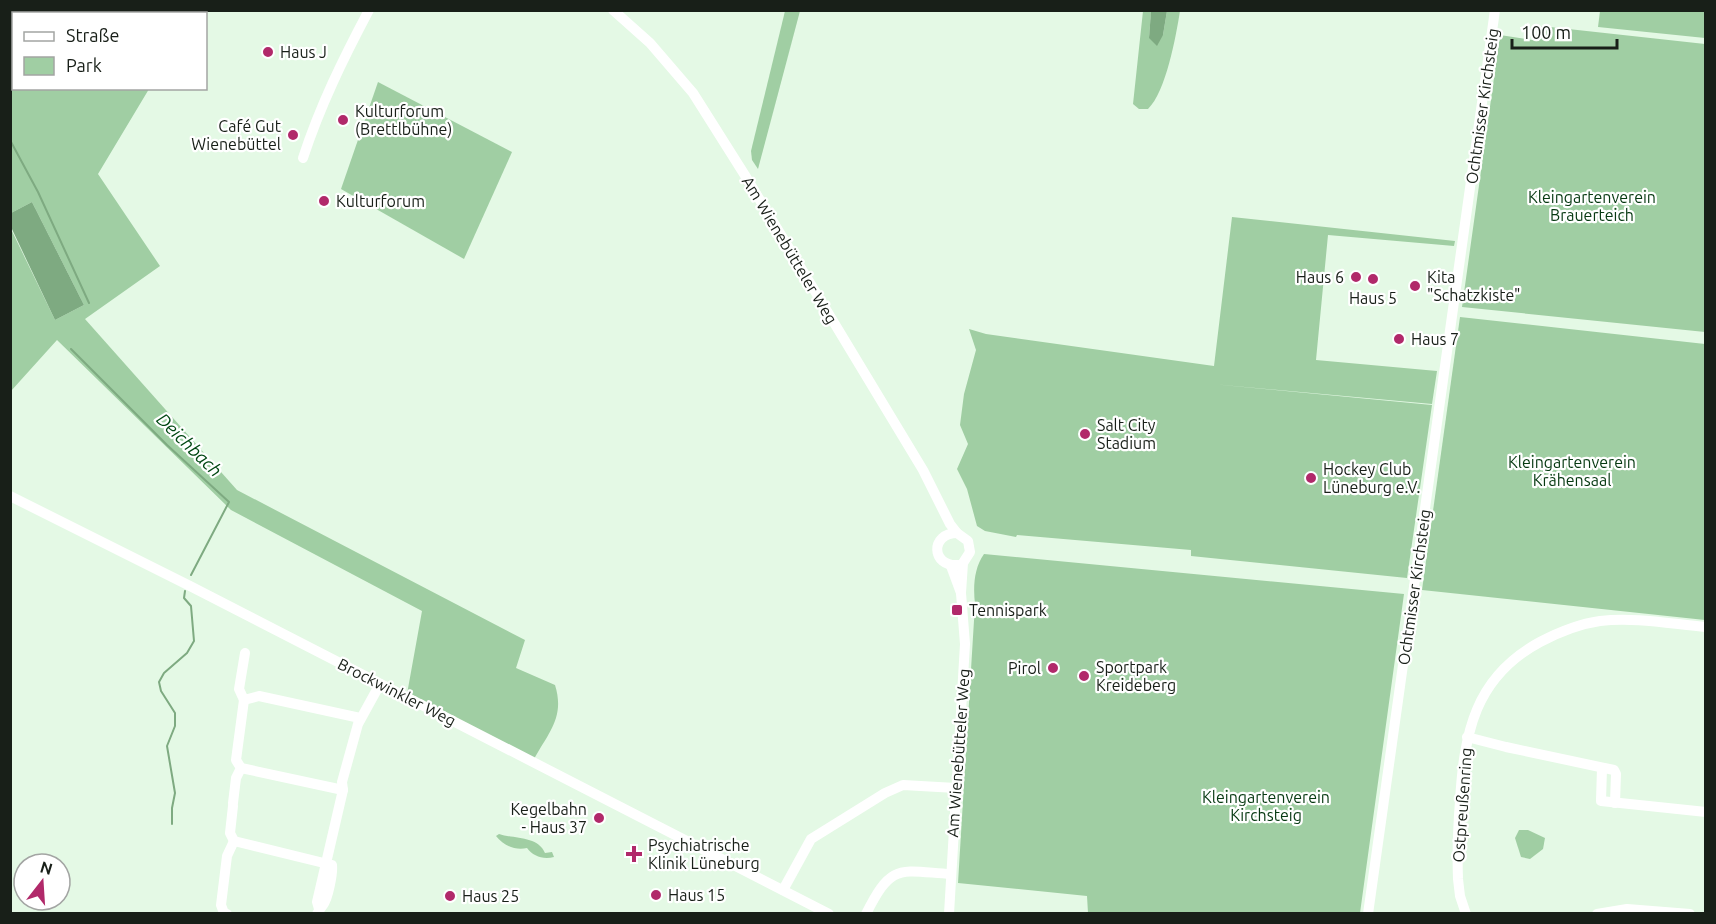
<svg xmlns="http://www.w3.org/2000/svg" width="1716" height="924" font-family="Ubuntu,sans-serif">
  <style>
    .green { fill: #a0cea3 }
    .water { fill: #7eaa81 }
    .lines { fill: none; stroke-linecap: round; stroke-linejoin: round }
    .stream { stroke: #7eaa81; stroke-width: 2 }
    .minor { stroke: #fff; stroke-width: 10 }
    .poi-dot { fill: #b1296a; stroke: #fff; stroke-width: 2 }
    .labels { text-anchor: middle; stroke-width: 4.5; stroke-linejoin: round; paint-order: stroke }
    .poi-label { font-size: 16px; fill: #181f18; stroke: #fff; text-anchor: start }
    .street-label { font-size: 16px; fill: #181f18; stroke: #fff }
    .park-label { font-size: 16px; fill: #063911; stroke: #fff }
    .water-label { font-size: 18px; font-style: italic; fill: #004712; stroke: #fff }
  </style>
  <rect width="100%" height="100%" fill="#e4f9e5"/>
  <g class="green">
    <path d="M11,11h185l-2,3h-180v74l135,1 -51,85 62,92 -75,53 152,171 288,150 -9,28 39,17c10,32 -6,47 -21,74l-127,-65 15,-83 -191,-101 -174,-170 -46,51 -1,-164 45,93 29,-15 -52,-103 -21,11z"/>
    <polygon points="785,11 800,11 758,169 752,160 751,151"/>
    <path d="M1143,11h8l-2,27 14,-3 4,-24h13c-4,25 -14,81 -32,98h-9l-6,-5z"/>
    <polygon points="1600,11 1705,11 1705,38 1598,27"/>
    <polygon points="1541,26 1705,44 1705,332 1462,307 1500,35 1539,41"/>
    <polygon points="378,82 512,152 464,259 341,189"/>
    <polygon points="1232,217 1455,241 1454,246 1328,235 1316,360 1437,371 1432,404 1212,384 1432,405 1407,578 1191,556 1191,550 1017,535 1016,537 985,531 977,526 967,489 957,469 968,444 960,425 964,394 976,350 969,329 986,334 1214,366"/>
    <polygon points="1460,317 1705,344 1705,620 1422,590"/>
    <path d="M984,554l420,40 -44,319h-272l-1,-17 -129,-13 17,-279c-2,-17 -1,-36 9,-50z"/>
    <polygon points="1519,830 1528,830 1545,838 1543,849 1530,859 1521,857 1515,838"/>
    <path d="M499,834c15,5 39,2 46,19l7,-1 2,5c-11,3 -21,-1 -27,-9 -12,3 -24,-3 -31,-12z"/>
  </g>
  <g class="water">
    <polygon points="1151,11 1167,11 1163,35 1157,46 1149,38"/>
    <polygon points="32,202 84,305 55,320 11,227 11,213"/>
  </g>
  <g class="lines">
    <g class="stream">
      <polyline points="10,140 38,192 89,303"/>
      <polyline points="71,349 167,445 229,502 191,575"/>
      <polyline points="172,824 172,808 175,793 167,746 175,726 175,713 161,691 159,682 164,673 187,653 194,641 191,606 184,598 185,591"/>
    </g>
    <g class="minor">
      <polyline points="613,10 650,43 693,93 746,177 923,470 950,524 957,533 968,541 970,552 963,563 961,593"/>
      <path d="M303,158c17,-52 40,-99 66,-148"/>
      <polyline points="10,496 190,586 829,914"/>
      <path d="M957,533c-27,0 -26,34 1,32"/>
      <polyline points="244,700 239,689 245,653"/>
      <polyline points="1467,737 1506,747 1614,770 1616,774 1615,803"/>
      <polyline points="1602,768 1601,801 1706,812"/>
      <polyline points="343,790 241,768 236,760 244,700 259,696 360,718"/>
      <polyline points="233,803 236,778 241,768"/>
      <polyline points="233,806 230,833 234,841"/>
      <polyline points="783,890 811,839 885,793 903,785 956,788"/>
      <polyline points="319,909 317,902 343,790 342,782 358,724 380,684"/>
      <path d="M227,914l-3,-1 -3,-8 6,-49 7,-15 98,24c1,8 -4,34 -9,40 -2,3 -4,5 -6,9"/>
      <path d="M866,914c26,-52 33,-43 85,-40"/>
      <polyline points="949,914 965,644 961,593 951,566"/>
      <polyline points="1368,914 1495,10"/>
      <path d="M1466,914l-6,-18 -2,-17c-1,-26 0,-52 2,-78 4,-68 15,-124 80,-159 19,-10 39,-18 60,-21 35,-4 71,3 106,6"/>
      <polyline points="1597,914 1627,909 1690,914"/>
    </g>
  </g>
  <g class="poi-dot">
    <circle cx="268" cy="52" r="6"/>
    <circle cx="343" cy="120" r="6"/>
    <circle cx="293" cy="135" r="6"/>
    <circle cx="324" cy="201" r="6"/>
    <circle cx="1356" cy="277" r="6"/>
    <circle cx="1373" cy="279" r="6"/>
    <circle cx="1415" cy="286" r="6"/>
    <circle cx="1399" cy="339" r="6"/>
    <circle cx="1085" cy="434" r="6"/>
    <circle cx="1311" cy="478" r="6"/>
    <rect x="951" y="604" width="12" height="12" rx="3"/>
    <circle cx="1053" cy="668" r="6"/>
    <circle cx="1084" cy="676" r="6"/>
    <circle cx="599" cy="818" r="6"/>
    <path d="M631 845h6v6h6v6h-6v6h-6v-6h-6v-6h6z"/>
    <circle cx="656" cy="895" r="6"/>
    <circle cx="450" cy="896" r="6"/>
  </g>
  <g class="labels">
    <g class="poi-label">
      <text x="280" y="58">Haus J</text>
      <text x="355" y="117">Kulturforum<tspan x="355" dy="18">(Brettlbühne)</tspan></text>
      <text x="281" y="132" text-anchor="end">Café Gut<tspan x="281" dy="18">Wienebüttel</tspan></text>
      <text x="336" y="207">Kulturforum</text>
      <text x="1344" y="283" text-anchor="end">Haus 6</text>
      <text x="1427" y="283">Kita<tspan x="1427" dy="18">"Schatzkiste"</tspan></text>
      <text x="1373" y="304" text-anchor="middle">Haus 5</text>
      <text x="1411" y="345">Haus 7</text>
      <text x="1097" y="431">Salt City<tspan x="1097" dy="18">Stadium</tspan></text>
      <text x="1323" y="475">Hockey Club<tspan x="1323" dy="18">Lüneburg e.V.</tspan></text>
      <text x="969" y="616">Tennispark</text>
      <text x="1096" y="673">Sportpark<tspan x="1096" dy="18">Kreideberg</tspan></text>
      <text x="1041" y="674" text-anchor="end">Pirol</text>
      <text x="587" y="815" text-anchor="end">Kegelbahn<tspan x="587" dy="18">- Haus 37</tspan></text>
      <text x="648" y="851">Psychiatrische<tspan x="648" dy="18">Klinik Lüneburg</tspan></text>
      <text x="668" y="901">Haus 15</text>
      <text x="462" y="902">Haus 25</text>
    </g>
    <g class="street-label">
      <text transform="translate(1482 106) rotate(-82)" y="6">Ochtmisser Kirchsteig</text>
      <text transform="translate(790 250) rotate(59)" y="6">Am Wienebütteler Weg</text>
      <text transform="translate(1414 587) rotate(-82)" y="6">Ochtmisser Kirchsteig</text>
      <text transform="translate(397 692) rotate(27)" y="6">Brockwinkler Weg</text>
      <text transform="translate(958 753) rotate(-86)" y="6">Am Wienebütteler Weg</text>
      <text transform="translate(1462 805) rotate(-86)" y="6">Ostpreußenring</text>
    </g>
    <g class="park-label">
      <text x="1592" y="203">Kleingartenverein<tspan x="1592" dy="18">Brauerteich</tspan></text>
      <text x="1572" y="468">Kleingartenverein<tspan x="1572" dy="18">Krähensaal</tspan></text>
      <text x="1266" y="803">Kleingartenverein<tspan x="1266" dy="18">Kirchsteig</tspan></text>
    </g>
    <g class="water-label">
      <text transform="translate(189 445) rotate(44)" y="6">Deichbach</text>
    </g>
  </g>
  <rect width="1716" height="924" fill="none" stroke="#181f18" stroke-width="24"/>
  <rect x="12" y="12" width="195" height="78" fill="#ffffff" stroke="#a3a5a3" stroke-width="1.5"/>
  <rect x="24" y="32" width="30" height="9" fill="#ffffff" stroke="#a3a5a3" stroke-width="1.5"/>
  <text x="66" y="42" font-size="18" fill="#181f18">Straße</text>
  <rect x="24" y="57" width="30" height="18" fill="#a0cea3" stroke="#a3a5a3" stroke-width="1.5"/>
  <text x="66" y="72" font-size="18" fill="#181f18">Park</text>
  <g transform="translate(42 882) rotate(17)"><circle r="28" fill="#ffffff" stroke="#a3a5a3" stroke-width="1.5"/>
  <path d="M0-4.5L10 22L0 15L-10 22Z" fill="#b1296a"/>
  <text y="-9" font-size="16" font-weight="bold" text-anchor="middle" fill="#181f18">N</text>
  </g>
  <path d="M1512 39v9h105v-9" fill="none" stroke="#181f18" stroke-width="3"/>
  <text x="1521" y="39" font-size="18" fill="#181f18" stroke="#ffffff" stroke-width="4.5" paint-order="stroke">100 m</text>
</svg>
